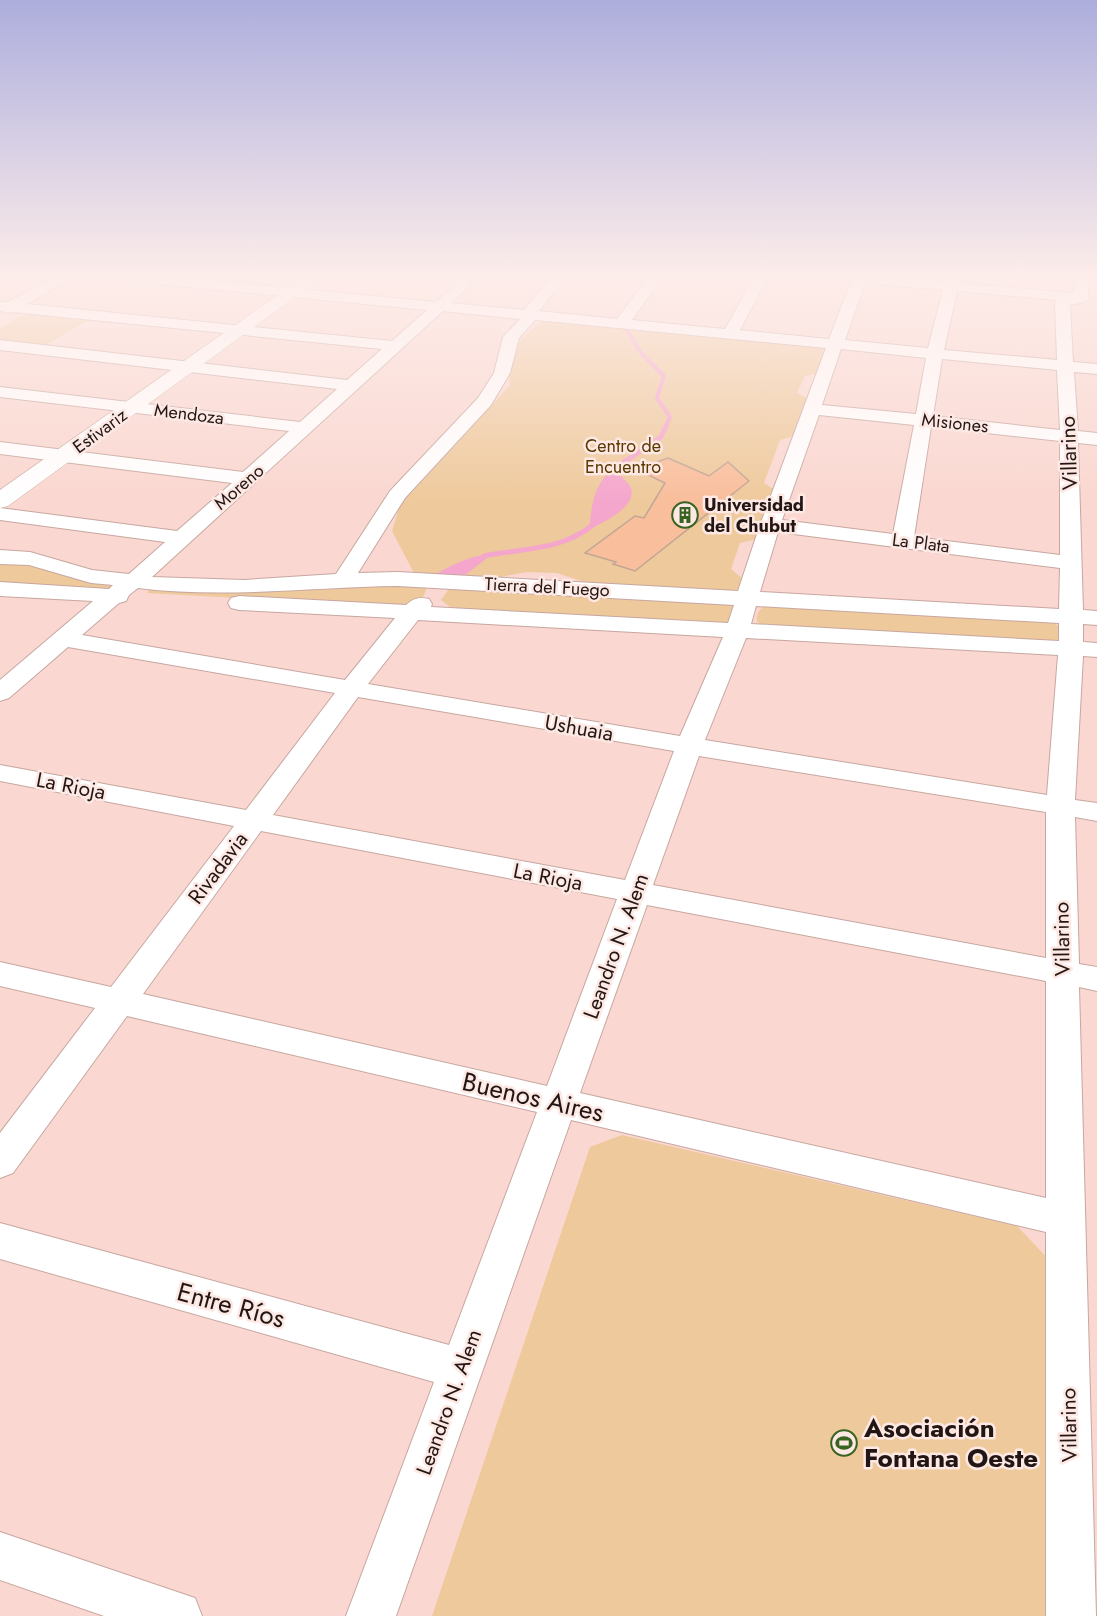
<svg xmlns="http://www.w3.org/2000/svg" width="1097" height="1616" font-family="Jost,sans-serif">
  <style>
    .green { fill: #eec99b }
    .water { fill: #f4a6cc }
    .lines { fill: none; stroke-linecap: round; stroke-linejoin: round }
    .stream-far1 { stroke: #f4a6cc; stroke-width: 4 }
    .stream { stroke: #f4a6cc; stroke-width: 5 }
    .building { fill: #f9be9b; stroke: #c1a595; stroke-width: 1.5 }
    .minor-casing { stroke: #c7a7a0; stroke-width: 2 }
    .major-casing { stroke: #c7a7a0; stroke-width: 1 }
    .minor { fill: #fff; fill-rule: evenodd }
    .major { fill: #fff; fill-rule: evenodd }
    .labels { text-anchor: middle; stroke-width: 5; stroke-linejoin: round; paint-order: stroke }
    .far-street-label { font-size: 18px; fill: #221614; stroke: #fde8e4 }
    .far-park-label { font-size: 18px; fill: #5a3900; stroke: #fde8e4 }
    .far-poi-label { font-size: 18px; font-weight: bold; fill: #221614; stroke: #fde8e4; text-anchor: start }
    .street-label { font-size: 21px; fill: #221614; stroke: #fde8e4 }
    .near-street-label { font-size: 26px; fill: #221614; stroke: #fde8e4 }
    .near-poi-label { font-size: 26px; font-weight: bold; fill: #221614; stroke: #fde8e4; text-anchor: start }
  </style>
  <rect width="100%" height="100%" fill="#fad7d0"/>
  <g class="green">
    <polygon points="32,314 88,320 44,346 0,342 0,328 21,316"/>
    <path d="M543,320l285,26 -9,27 -14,3 -8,17 10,5 -13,38 -14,4 -16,43 11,7 -18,49 -17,4 -9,26 13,11 -4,9 -18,3 -129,-7 -36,-12 -30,-1 -37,7 -75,-4 -23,-44 8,-26 110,-120c-3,-36 7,-43 33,-65z"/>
    <polygon points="0,561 38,566 113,584 108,590 0,584"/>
    <path d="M372,583l54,3c1,13 -11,17 -22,21l-257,-14 3,-4z"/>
    <polygon points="455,587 731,603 736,607 733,618 727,623 461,609 450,607 441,600 448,590"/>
    <path d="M765,606l281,13c12,5 17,9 16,22l-299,-15 -6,-4c-1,-7 1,-12 8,-16z"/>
    <polygon points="622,1135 1017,1226 1053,1264 1054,1616 432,1616 590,1147"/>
  </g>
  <g class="water">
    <path d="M629,459c-2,4 -7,9 -8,13 -1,6 8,10 10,16 6,19 -28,35 -42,41 4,-34 7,-54 40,-70z"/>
    <path d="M492,554l-28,22 -28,-2c18,-10 35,-19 56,-20z"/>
  </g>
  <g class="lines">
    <polyline class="stream-far1" points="626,329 641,353 664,376 657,398 670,417 665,428"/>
    <g class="stream">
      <polyline points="621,464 661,437 666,426"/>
      <path d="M484,556c39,-8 78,-5 110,-32"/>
    </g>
  </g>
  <polygon class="building" points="668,458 709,476 728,462 749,481 635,571 613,564 616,562 585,553 635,516 644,518 665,483 636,469"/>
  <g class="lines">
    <g class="minor-casing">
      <g id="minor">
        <path d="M57,276h18l-48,28 365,37 35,-31 -309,-30 -7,-4h55l270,26 28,-26h16l-29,27 73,7 28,-34h15l-28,35 78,8 32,-43h14l-31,44 93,9 30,-53h14l-29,54 89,9 22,-57 -20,-2 -7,-4h60l61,6 1,-6h14l-1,7 115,10 1,-17h14l-1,19 2,3 -2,3 -18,4 3,57 24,2v10l-23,-2 4,59 19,2v12l-19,-2 5,167 14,1v14l-14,-1v18l14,1v14l-14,-1 -8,144 22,3v18l-22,-4 4,147 18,3v24l-18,-4 17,629h-50v-384l-475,-112 -175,496h-50l88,-234 -434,-123v-36l449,122 88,-233 -410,-96 -114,157 -13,5v-45l95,-125 -95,-22v-24l111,25 123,-161 -234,-45v-16l246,45 89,-117 -267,-46 -59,51 -9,3v-21l93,-79 -93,-5v-14l109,7 4,-4 -22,-2 -62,-18 -29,-1v-14l30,2 62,18 37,4 36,-32 -165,-22v-12l177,23 55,-48 -232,-29v-12l243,30 46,-41 -289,-34v-10l300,35 37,-33 -337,-39v-10l347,40 35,-31 -369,-37 -6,1 -7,-3v-8h8zM865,283l78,7 -15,58 -83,-8zM957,291l100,9 -2,3 2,57 -113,-10zM443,311l77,8 -17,18 -9,36 -16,25 -88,93 -54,83 -92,6 -92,-3zM535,320l291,28 -66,177 -22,66 -340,-19 -40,1 47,-75 86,-93 19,-32 9,-35zM841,349l85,9 -10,56 -94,-9zM942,359l115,11 3,60 -127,-14zM819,415l95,10 -21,109 -111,-14zM931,427l129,14v114l-146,-18zM778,532l282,36 -1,41 -299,-17zM398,586l336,19 -6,18 -297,-16 1,-3 -3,-5c-10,-2 -15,-1 -23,6l-167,-9 -8,2 -3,5 3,5 8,2 156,8 -50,62 -263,-45 37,-32 7,-2 3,-6 9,-7c87,11 173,-1 260,-2zM756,606l303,17v18l-308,-17zM418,620l305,17 -43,99 -312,-52zM746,638l312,17 -11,140 -342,-55zM358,697l316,54 -49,129 -352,-65zM699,756l347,56v146l-393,-73zM261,831l356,68 -70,187 -404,-92zM647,905l399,76v217l-466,-105z"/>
        <polygon points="0,1532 195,1598 202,1616 104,1616 0,1580"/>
      </g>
    </g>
    <g class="major-casing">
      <polygon id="major" points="305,276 324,276 8,506 0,508 0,490"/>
    </g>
    <use href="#minor" class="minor"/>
    <use href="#major" class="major"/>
  </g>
  <linearGradient id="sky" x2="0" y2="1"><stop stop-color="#adaedd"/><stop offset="0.55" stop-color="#fdedea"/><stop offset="1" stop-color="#fdedea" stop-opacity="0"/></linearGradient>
  <rect width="1097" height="503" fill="url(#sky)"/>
  <defs>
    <g id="building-ring" transform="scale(1.35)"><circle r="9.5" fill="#fde8e4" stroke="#386320" stroke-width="1.5"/><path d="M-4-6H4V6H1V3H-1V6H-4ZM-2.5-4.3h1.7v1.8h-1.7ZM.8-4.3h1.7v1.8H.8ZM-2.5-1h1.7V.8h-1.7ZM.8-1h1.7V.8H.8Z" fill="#386320"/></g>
    <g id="stadium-ring" transform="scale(1.35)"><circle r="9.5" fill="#fde8e4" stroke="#386320" stroke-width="1.5"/><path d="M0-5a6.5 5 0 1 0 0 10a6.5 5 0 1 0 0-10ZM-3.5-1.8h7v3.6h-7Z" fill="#386320"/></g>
  </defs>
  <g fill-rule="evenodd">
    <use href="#building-ring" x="685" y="515"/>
    <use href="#stadium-ring" x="844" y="1443"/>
  </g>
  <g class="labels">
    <g class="far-street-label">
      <text transform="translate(189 414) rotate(7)" y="6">Mendoza</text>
      <text transform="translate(955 423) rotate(6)" y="6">Misiones</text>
      <text transform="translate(100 431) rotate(-36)" y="6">Estivariz</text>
      <text transform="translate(239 487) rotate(-41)" y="6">Moreno</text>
      <text transform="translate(921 543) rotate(7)" y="6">La Plata</text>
      <text transform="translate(547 587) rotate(3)" y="6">Tierra del Fuego</text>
    </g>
    <g class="far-park-label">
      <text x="623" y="452">Centro de<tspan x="623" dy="21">Encuentro</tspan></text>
    </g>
    <g class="far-poi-label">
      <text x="704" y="511">Universidad<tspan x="704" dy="21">del Chubut</tspan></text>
    </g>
    <g class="street-label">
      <text transform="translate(1069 453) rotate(-92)" y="7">Villarino</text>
      <text transform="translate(579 728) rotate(10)" y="7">Ushuaia</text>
      <text transform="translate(71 786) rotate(11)" y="7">La Rioja</text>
      <text transform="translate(218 868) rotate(-53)" y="7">Rivadavia</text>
      <text transform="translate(548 877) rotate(11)" y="7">La Rioja</text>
      <text transform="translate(1062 939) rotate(-91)" y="7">Villarino</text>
      <text transform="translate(616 946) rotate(-70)" y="7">Leandro N. Alem</text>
      <text transform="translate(449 1402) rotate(-70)" y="7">Leandro N. Alem</text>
      <text transform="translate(1069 1425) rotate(-91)" y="7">Villarino</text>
    </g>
    <g class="near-street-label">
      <text transform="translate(533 1097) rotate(13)" y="9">Buenos Aires</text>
      <text transform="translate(231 1305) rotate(15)" y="9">Entre Ríos</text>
    </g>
    <g class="near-poi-label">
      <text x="864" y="1437">Asociación<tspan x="864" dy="30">Fontana Oeste</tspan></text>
    </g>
  </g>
</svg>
